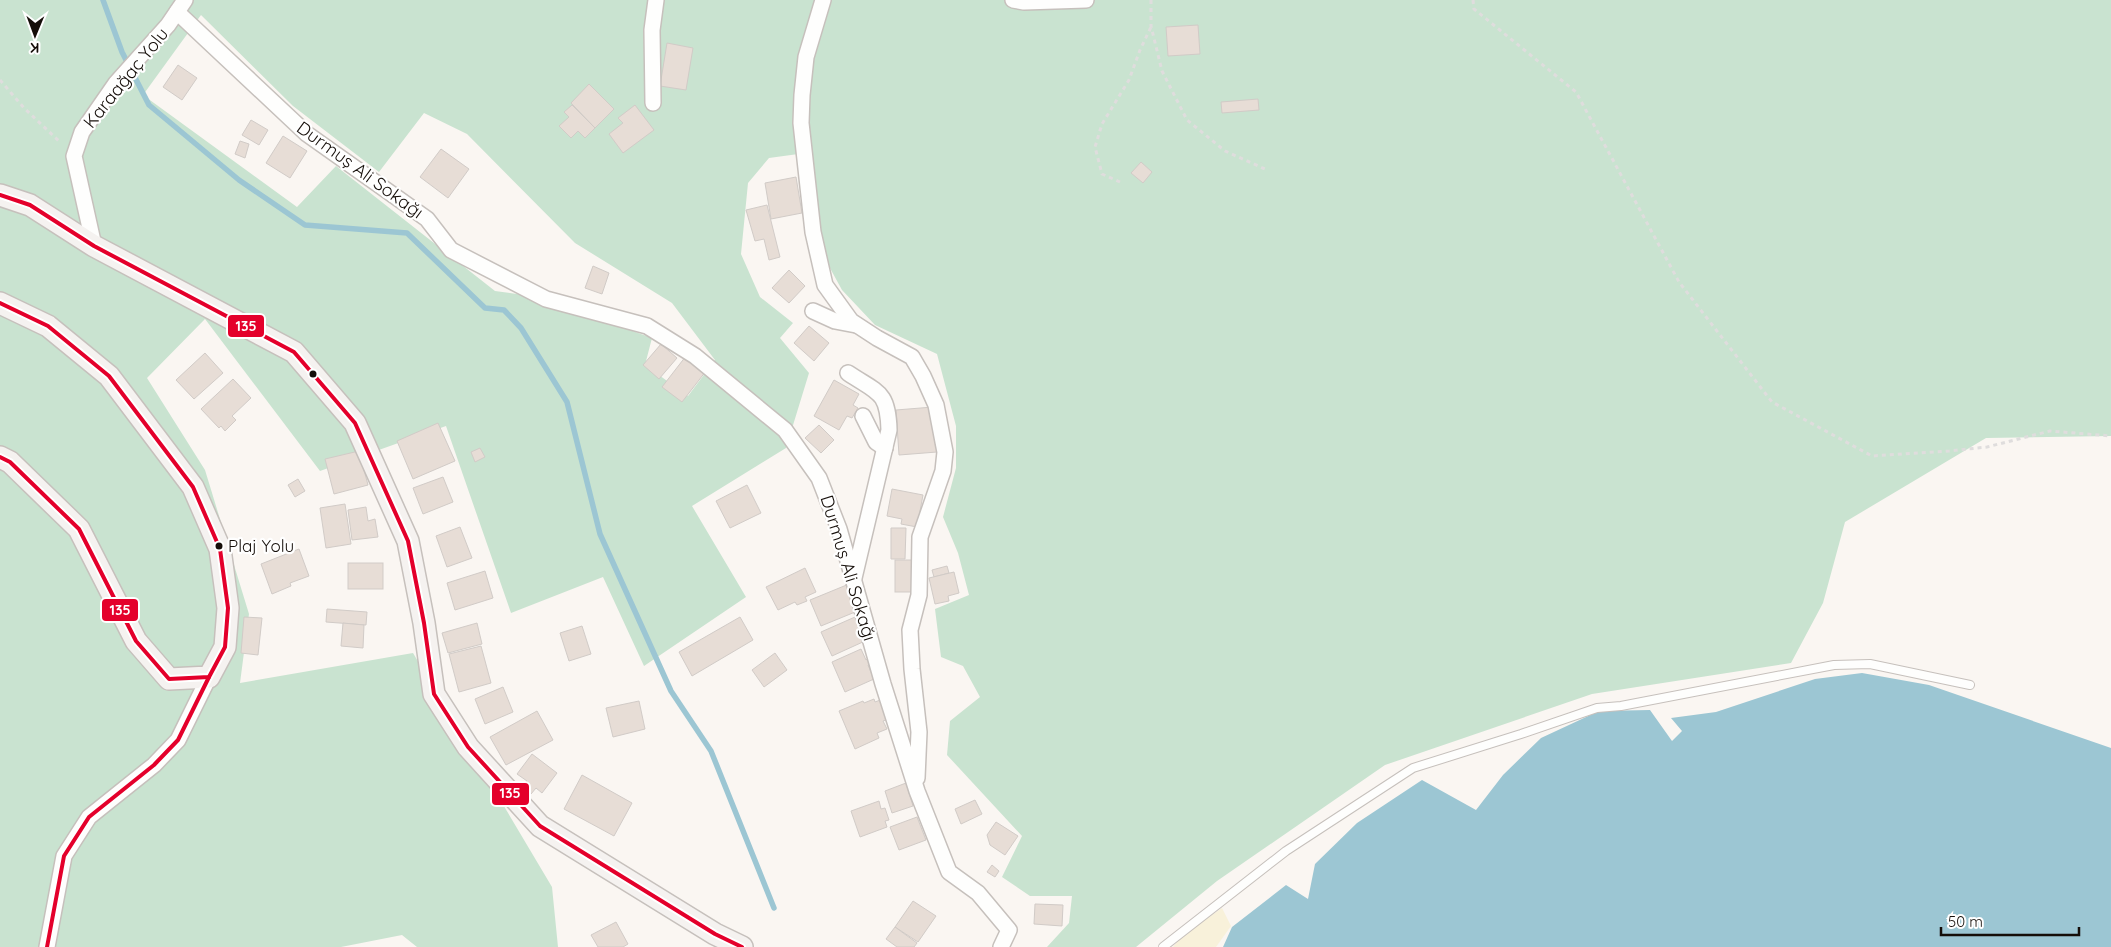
<svg xmlns="http://www.w3.org/2000/svg" width="2111" height="947" font-family="Quicksand,sans-serif">
  <style>
    .green { fill: #c9e3d0; fill-rule: evenodd }
    .sand { fill: #f8f1da }
    .water { fill: #9cc6d3 }
    .lines { fill: none; stroke-linecap: round; stroke-linejoin: round }
    .stream { stroke: #9cc6d3; stroke-width: 5.5 }
    .building { fill: #e7ddd6; stroke: #d1cbc7 }
    .lane-casing { stroke: #c6c0bc; stroke-width: 10 }
    .street-casing { stroke: #c6c0bc; stroke-width: 18 }
    .secondary-casing { stroke: #c6c0bc; stroke-width: 24 }
    .path { stroke: #dfdddd; stroke-width: 3; stroke-dasharray: 4 4; stroke-linecap: butt }
    .lane { stroke: #fefefd; stroke-width: 8 }
    .street { stroke: #fefefd; stroke-width: 15 }
    .secondary { stroke: #f5f2f0; stroke-width: 21 }
    .bus-1-casing { stroke: #fff; stroke-width: 8 }
    .bus-1 { stroke: #e4002b; stroke-width: 4 }
    .bus-dot { fill: #150e09; stroke: #fff; stroke-width: 2 }
    .labels { text-anchor: middle; stroke-width: 4.5; stroke-linejoin: round; paint-order: stroke }
    .bus-label { font-size: 17px; fill: #150e09; stroke: #fff; text-anchor: start }
    .street-label { font-size: 18px; fill: #150e09; stroke: #fff }
    .line-badge { stroke: #fff; stroke-width: 2 }
    .badge-label { font-size: 14px; text-anchor: middle; font-weight: bold; fill: #fff }
  </style>
  <rect width="100%" height="100%" fill="#faf6f2"/>
  <path class="green" d="M0,0h2111v436l-125,2 -141,84 -22,81 -32,60 -199,31 -207,71 -168,116 -81,66h-89l22,-24 3,-27h-42l-28,-19 20,-41 -75,-81 3,-34 30,-24 -17,-31 -22,-9 -6,-48 34,-14 -11,-42 -15,-36 13,-49v-42l-19,-72 -62,-29 -33,-35 -17,-31 -12,-81v-26l-44,6 -21,25 -7,71 19,43 33,26 -13,15 29,35 -23,75 -94,58 54,91 -102,69 -41,-89 -92,36 -65,-187 -126,45 -115,-152 -58,59 58,92 44,144 -9,69 173,-30 139,234 6,60h-141l-15,-12 -61,12h-341zM201,15l92,91 86,66 45,-59 43,21 108,109 97,60 43,57 -27,36 -43,-31 7,-27 -114,-41 -43,-6 -159,-125 -39,41 -154,-112z"/>
  <polygon class="sand" points="1222,908 1231,926 1216,947 1173,947 1183,935"/>
  <polygon class="water" points="1862,673 1929,685 2111,748 2111,947 1223,947 1232,927 1286,885 1308,899 1315,864 1357,823 1422,780 1476,810 1503,775 1541,738 1599,711 1650,710 1672,741 1682,731 1671,718 1716,712 1815,679"/>
  <g class="lines">
    <polyline class="stream" points="103,0 122,52 149,105 239,180 305,225 407,233 485,308 504,310 521,328 567,402 600,534 671,691 711,751 774,908"/>
  </g>
  <g class="building">
    <polygon points="1198,25 1200,54 1168,56 1166,27"/>
    <polygon points="667,43 693,48 686,90 660,86"/>
    <polygon points="178,65 197,78 182,100 163,87"/>
    <polygon points="589,84 614,109 595,128 571,103"/>
    <polygon points="1258,99 1259,110 1222,113 1221,102"/>
    <polygon points="572,105 595,128 585,138 578,131 571,138 559,126 569,117 564,112"/>
    <polygon points="635,105 654,130 623,153 609,134 623,123 618,118"/>
    <polygon points="251,120 268,130 259,145 242,135"/>
    <polygon points="283,136 307,151 290,178 266,163"/>
    <polygon points="240,141 249,144 245,158 235,154"/>
    <polygon points="441,149 469,169 448,198 420,177"/>
    <polygon points="1141,162 1152,172 1143,183 1131,173"/>
    <polygon points="796,177 802,213 771,219 765,183"/>
    <polygon points="767,205 780,257 769,260 764,239 755,241 746,210"/>
    <polygon points="593,266 609,273 602,294 585,288"/>
    <polygon points="789,270 805,286 789,303 772,288"/>
    <polygon points="809,326 829,343 814,361 794,343"/>
    <polygon points="661,344 677,358 659,379 643,365"/>
    <polygon points="205,353 223,373 194,399 176,380"/>
    <polygon points="686,356 706,371 682,402 662,387"/>
    <polygon points="233,379 251,398 232,416 236,420 225,431 221,426 219,428 201,409"/>
    <polygon points="834,380 859,394 853,405 858,408 852,418 847,416 839,430 814,416"/>
    <polygon points="933,407 937,452 899,455 896,410"/>
    <polygon points="438,423 455,461 413,479 397,441"/>
    <polygon points="819,425 834,440 821,453 805,438"/>
    <polygon points="480,448 485,457 475,462 471,452"/>
    <polygon points="359,451 368,485 334,494 325,459"/>
    <polygon points="443,477 453,502 423,514 413,488"/>
    <polygon points="298,479 305,491 295,497 288,485"/>
    <polygon points="747,485 761,513 730,528 716,501"/>
    <polygon points="892,489 923,495 917,527 901,524 902,519 887,516"/>
    <polygon points="345,504 351,544 326,548 320,508"/>
    <polygon points="366,507 368,521 375,519 378,537 352,540 348,510"/>
    <polygon points="460,527 472,558 447,567 436,536"/>
    <polygon points="891,528 906,528 905,559 891,559"/>
    <polygon points="299,549 309,576 290,583 291,586 272,594 261,564"/>
    <rect x="895" y="560" width="21" height="32"/>
    <rect x="348" y="563" width="35" height="26"/>
    <polygon points="947,566 949,573 934,577 932,570"/>
    <polygon points="805,568 816,592 805,597 807,601 797,605 795,602 778,610 766,587"/>
    <polygon points="485,571 493,598 455,610 447,583"/>
    <polygon points="954,572 959,593 948,596 949,601 935,604 929,578"/>
    <polygon points="849,584 860,610 821,626 810,600"/>
    <polygon points="327,609 367,612 366,625 326,622"/>
    <polygon points="244,617 262,618 258,655 241,653"/>
    <polygon points="740,617 753,640 692,676 679,652"/>
    <polygon points="855,617 865,641 832,656 821,632"/>
    <polygon points="343,623 364,625 363,648 341,646"/>
    <polygon points="477,623 482,644 448,653 442,633"/>
    <polygon points="582,626 591,654 569,661 560,633"/>
    <polygon points="481,646 491,683 459,692 449,654"/>
    <polygon points="861,649 866,660 870,657 872,663 868,665 874,679 845,692 832,662"/>
    <polygon points="775,653 787,670 764,687 752,670"/>
    <polygon points="503,687 513,712 485,724 475,699"/>
    <polygon points="874,699 875,702 883,699 891,718 883,721 887,729 877,733 879,738 855,749 839,711 863,701 864,703"/>
    <polygon points="639,701 645,729 613,737 606,708"/>
    <polygon points="537,711 553,740 506,765 490,737"/>
    <polygon points="532,754 557,773 542,793 536,788 531,794 522,787 527,781 517,774"/>
    <polygon points="582,775 632,803 614,836 564,809"/>
    <polygon points="906,783 913,806 892,813 885,791"/>
    <polygon points="975,800 982,814 961,824 955,809"/>
    <polygon points="879,801 881,809 885,808 889,820 885,821 887,827 860,837 851,811"/>
    <polygon points="917,817 926,840 899,850 890,827"/>
    <polygon points="996,822 1018,836 1005,855 990,845 987,835"/>
    <polygon points="992,865 999,871 995,877 987,872"/>
    <polygon points="913,901 936,916 918,942 895,927"/>
    <polygon points="1035,904 1063,905 1062,926 1034,924"/>
    <polygon points="616,922 628,944 623,947 598,947 591,935"/>
    <polygon points="895,927 917,943 914,947 897,947 886,939"/>
  </g>
  <g class="lines">
    <g class="lane-casing">
      <polyline id="lane" points="1163,947 1286,851 1413,768 1521,734 1597,708 1621,706 1834,665 1870,664 1970,685"/>
    </g>
    <g class="street-casing">
      <g id="street">
        <polyline points="823,0 806,57 802,95 801,123 813,232 825,285 851,321 877,338 912,357 923,376 936,405 945,452 943,471 920,537 919,595 910,630 912,669 919,732 917,778"/>
        <polyline points="1013,0 1024,2 1086,0"/>
        <polyline points="177,12 307,134 427,219 451,250 546,299 647,326 695,356 785,430 819,478 839,529 883,684 917,791 949,872 978,893 1009,930 1001,947"/>
        <polyline points="653,103 652,30 656,0"/>
        <polyline points="94,246 74,156 82,132 116,83 168,25 185,0"/>
        <polyline points="813,311 835,321 856,325"/>
        <path d="M848,373c30,20 40,18 41,57l-35,148"/>
        <polyline points="863,416 876,442 885,448"/>
        <polyline points="47,947 64,856 89,817 154,765 178,740 209,677"/>
      </g>
    </g>
    <g class="secondary-casing">
      <g id="secondary">
        <polyline points="0,195 30,205 94,246 294,352 355,423 408,541 424,623 434,694 468,747 540,826 715,934 742,947"/>
        <polyline points="0,303 48,326 109,376 193,487 220,549 228,608 225,647 209,677 169,679 136,641 79,529 10,462 0,457"/>
      </g>
    </g>
    <g class="path">
      <polyline points="1151,0 1151,26 1162,71 1187,120 1225,151 1265,169"/>
      <polyline points="1473,0 1474,9 1576,92 1679,282 1772,402 1872,456 1949,451 1987,447 2050,431 2111,436"/>
      <polyline points="0,80 24,108 61,143"/>
      <polyline points="1120,182 1102,174 1095,147 1102,124 1129,80 1140,50 1151,27"/>
    </g>
    <use href="#lane" class="lane"/>
    <use href="#street" class="street"/>
    <use href="#secondary" class="secondary"/>
    <g class="bus-1-casing">
      <g id="bus-1">
        <polyline points="0,195 30,205 94,246 294,352 355,423 408,541 424,623 434,694 468,747 540,826 715,934 742,947"/>
        <polyline points="0,303 48,326 109,376 193,487 220,549 228,608 225,647 209,677 169,679 136,641 79,529 10,462 0,457"/>
        <polyline points="47,947 64,856 89,817 154,765 178,740 209,677"/>
      </g>
    </g>
    <use href="#bus-1" class="bus-1"/>
  </g>
  <g class="bus-dot">
    <circle cx="313" cy="374" r="4.5"/>
    <circle cx="219" cy="546" r="4.5"/>
  </g>
  <g class="labels">
    <g class="bus-label">
      <text x="228" y="552">Plaj Yolu</text>
    </g>
    <g class="street-label">
      <text transform="translate(126 78) rotate(-51)" y="6">Karaağaç Yolu</text>
      <text transform="translate(360 170) rotate(36)" y="6">Durmuş Ali Sokağı</text>
      <text transform="translate(848 568) rotate(73)" y="6">Durmuş Ali Sokağı</text>
    </g>
  </g>
  <g class="line-badge">
    <rect x="227" y="314" width="38" height="24" rx="5" fill="#e4002b"/>
    <rect x="101" y="598" width="38" height="24" rx="5" fill="#e4002b"/>
    <rect x="491" y="782" width="39" height="24" rx="5" fill="#e4002b"/>
  </g>
  <g class="badge-label">
    <text x="246" y="331">135</text>
    <text x="120" y="615">135</text>
    <text x="510" y="798">135</text>
  </g>
  <g transform="translate(35 35) rotate(181)" stroke="#ffffff" stroke-width="4" paint-order="stroke">
  <path d="M0-4L9 19L0 12L-9 19Z" fill="#150e09"/>
  <text y="-8" font-size="14" font-weight="bold" text-anchor="middle" fill="#150e09">K</text>
  </g>
  <path d="M1941 927v8h138v-8" fill="none" stroke="#150e09" stroke-width="2.5"/>
  <text x="1948" y="927" font-size="15" fill="#150e09" stroke="#ffffff" stroke-width="4" paint-order="stroke">50 m</text>
</svg>
